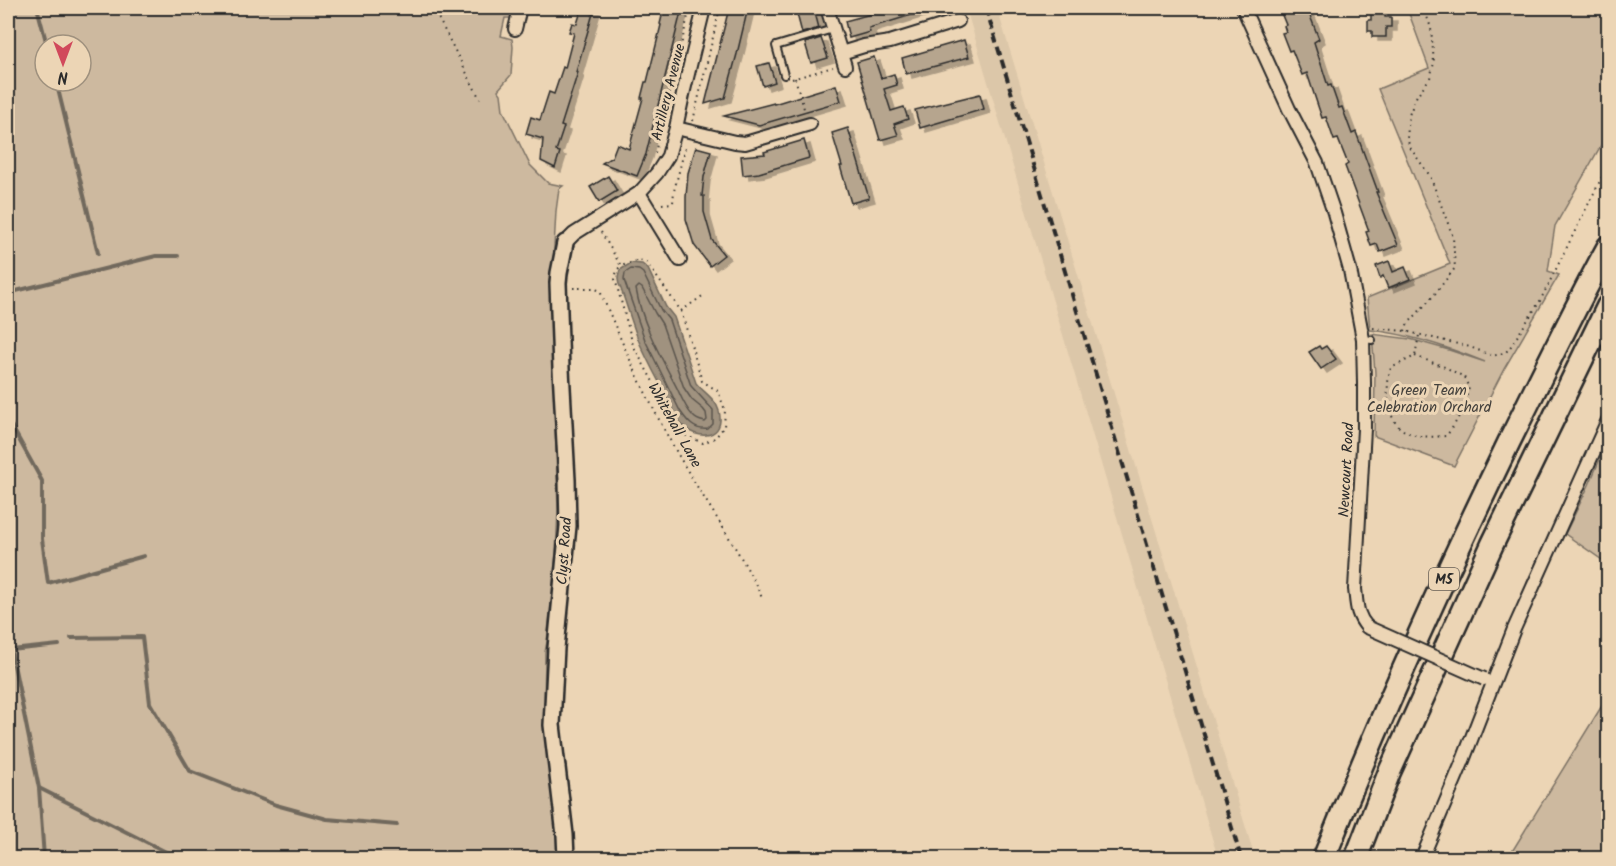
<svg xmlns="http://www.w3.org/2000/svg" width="1616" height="866" font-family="Kalam,sans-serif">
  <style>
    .built { fill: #dcc7a9 }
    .green { fill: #cdb99f; stroke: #7c7265; stroke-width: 1.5; fill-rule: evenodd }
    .water { fill: #a0927f; stroke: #71695d; stroke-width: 1.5 }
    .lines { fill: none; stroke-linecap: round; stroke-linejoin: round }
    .shore { stroke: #5a544d; stroke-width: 1.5 }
    .stream { stroke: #71695d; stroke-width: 4 }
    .building { fill: #b6a58e; stroke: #2b2b2b; stroke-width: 1.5; filter: url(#shadow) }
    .service-casing { stroke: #2b2b2b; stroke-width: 10 }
    .minor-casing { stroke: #2b2b2b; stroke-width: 16 }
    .tertiary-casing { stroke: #2b2b2b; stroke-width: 20 }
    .motorway-casing { stroke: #2b2b2b; stroke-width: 26 }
    .path { stroke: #2b2b2b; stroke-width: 2; stroke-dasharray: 1.5 4.5; stroke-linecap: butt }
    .service { stroke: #ecd5b5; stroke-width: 6 }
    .minor { stroke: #ecd5b5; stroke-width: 12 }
    .tertiary { stroke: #ecd5b5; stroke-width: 15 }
    .motorway { stroke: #ecd5b5; stroke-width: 21 }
    .rail { stroke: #2b2b2b; stroke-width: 4; stroke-dasharray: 9 4.5; stroke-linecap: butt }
    .minor-bridge-casing { stroke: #2b2b2b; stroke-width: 16; stroke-linecap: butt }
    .minor-bridge { stroke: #ecd5b5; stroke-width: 12 }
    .labels { text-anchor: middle; stroke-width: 6; stroke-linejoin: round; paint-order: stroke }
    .shield { fill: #ecd5b5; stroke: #655e54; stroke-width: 1.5 }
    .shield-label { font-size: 14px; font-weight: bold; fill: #2b2b2b }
    .street-label { font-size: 15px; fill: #2b2b2b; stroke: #ecd5b5 }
    .park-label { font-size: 15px; fill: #43403c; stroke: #ecd5b5 }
  </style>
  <defs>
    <filter id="shadow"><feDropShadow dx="6" dy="4" stdDeviation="0" flood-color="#0004"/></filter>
  </defs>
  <rect width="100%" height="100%" fill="#ecd5b5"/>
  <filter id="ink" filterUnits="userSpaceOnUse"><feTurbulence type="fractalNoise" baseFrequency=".0167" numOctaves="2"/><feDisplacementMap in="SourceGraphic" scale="12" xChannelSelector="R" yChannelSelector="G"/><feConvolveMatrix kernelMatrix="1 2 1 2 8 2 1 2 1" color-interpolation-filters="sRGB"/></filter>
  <g filter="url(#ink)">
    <polygon class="built" points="966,8 997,8 1255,858 1218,858"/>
    <g class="green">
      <path d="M8,8h506l-3,10h-6l-4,18 11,3 1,8 -2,28 -13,15 3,4 2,16 27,55 18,18 15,3 -4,3 -3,22 -5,91 7,208 -2,43 -9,89 -2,10c0,27 -2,56 0,83 4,41 13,82 15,123h-552zM45,45h36v36h-36z"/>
      <path d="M1407,8h201v125l-53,93 -7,45 11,4 -55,94 -50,97 -80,-30 1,-63 -3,-39 38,5 39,11 36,12c-37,-15 -75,-28 -115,-32l-3,-32 83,-34 -72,-175 51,-21z"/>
      <polygon points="1608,440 1608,564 1565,534 1589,485"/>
      <polygon points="1608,696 1608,858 1508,858"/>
    </g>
    <path class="water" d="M631,263l11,1 6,5 18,38 8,10 22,66c7,9 20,16 23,28 7,27 -21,31 -37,14 -8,-8 -12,-21 -17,-32 -9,-16 -17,-32 -25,-49 -7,-17 -12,-35 -18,-52 -1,-4 -4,-8 -4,-13 0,-3 1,-6 2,-9z"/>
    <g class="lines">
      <g class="shore">
        <path d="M631,269l8,1 4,3 18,37 8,10 22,66 22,24v14l-5,5c-14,2 -21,-8 -28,-18l-35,-71 -21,-60 1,-7z"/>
        <path d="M639,286l3,2 13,25 7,11 22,64 8,12 11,9 3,4 1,7 -2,2c-4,-1 -9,-2 -12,-6 -7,-7 -12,-19 -16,-28 -16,-31 -35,-64 -41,-99z"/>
      </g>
      <g class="stream">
        <polyline points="36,8 38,11 47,45"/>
        <polyline points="56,81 98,253"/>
        <polyline points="8,293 156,256 178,256"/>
        <polyline points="8,421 11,425 42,481 42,539 48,583 144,556"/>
        <polyline points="71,638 142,637 150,703 190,771 276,805 327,819 397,825"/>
        <polyline points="39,788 178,858"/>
        <polyline points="44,858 39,788 11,650 59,645"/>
      </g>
    </g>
    <g class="building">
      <polygon points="582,8 594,10 576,72 578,72 561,126 564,127 556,151 560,152 555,168 541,161 543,139 526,134 531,117 540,120 549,92 554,94 563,67 565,68 574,33 569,32 572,23 577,24"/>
      <polygon points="664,8 682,8 646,154 637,176 602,163 612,157 617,144 629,149 643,98 641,98 645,82 647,82 661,25 660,24"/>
      <polygon points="729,8 748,8 737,54 725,98 705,104"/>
      <polygon points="877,8 928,8 928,10 869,28 870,32 849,38 845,21 878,12"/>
      <polygon points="1279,8 1307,8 1319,39 1314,42 1328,86 1331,85 1339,108 1342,107 1352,134 1356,132 1378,192 1376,192 1398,245 1380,252 1377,244 1371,246 1366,232 1369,231 1345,166 1348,164 1338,139 1334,140 1326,117 1322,118 1307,73 1302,75 1292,50 1289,51 1282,33 1286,32 1284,26 1286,25"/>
      <polygon points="814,9 819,28 802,33 797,14"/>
      <polygon points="1371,9 1385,9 1385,17 1391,17 1391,27 1386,27 1386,37 1372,37 1372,31 1368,31 1368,20 1371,20"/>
      <polygon points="821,38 828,58 811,63 805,43"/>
      <polygon points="964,40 969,57 906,74 902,58"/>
      <polygon points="874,57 881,78 894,74 897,85 884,89 891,111 904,107 908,119 894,124 898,135 880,140 857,62"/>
      <polygon points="769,63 775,82 763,86 757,66"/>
      <polygon points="836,85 841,101 759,125 724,116 774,103 774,104"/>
      <polygon points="980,94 984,109 920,128 915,110"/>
      <polygon points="848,128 869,198 851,203 840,166 842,166 832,133"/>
      <polygon points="804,140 809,158 759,173 743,175 741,156 765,154 764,152"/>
      <polygon points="696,147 711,151 704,177 702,196 704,196 704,212 712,240 724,255 710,266 694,245 686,219 686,197 688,173"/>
      <polygon points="608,176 617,191 599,202 590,187"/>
      <polygon points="1389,261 1393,272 1405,267 1410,279 1388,288 1383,276 1380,278 1376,266"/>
      <polygon points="1319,346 1321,349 1326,346 1336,359 1321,369 1309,352"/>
    </g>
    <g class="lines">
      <g class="service-casing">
        <g id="service">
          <polyline points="784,75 776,46 833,29"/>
          <polyline points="1363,339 1372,340"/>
        </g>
      </g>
      <g class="minor-casing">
        <g id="minor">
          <polyline points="827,8 845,66"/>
          <path d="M1243,8l46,101 28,54 17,50 16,57 13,69 1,44v46l-9,160c2,16 1,25 12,38"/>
          <polyline points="515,29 520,8"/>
          <polyline points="841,53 864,46 890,42 958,21"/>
          <polyline points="676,128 735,142 745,143 810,124"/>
          <polyline points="639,193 680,260"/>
          <polyline points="565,243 574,234 639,193 657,173 668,156 676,128 684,90 704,8"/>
          <polyline points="1422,858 1462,763 1514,629 1608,420"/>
        </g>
      </g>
      <g class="tertiary-casing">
        <polyline id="tertiary" points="565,243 559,273 558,283 561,369 567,480 568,526 556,648 552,725 565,835 566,858"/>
      </g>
      <g class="motorway-casing">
        <g id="motorway">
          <path d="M1324,858c56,-141 119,-280 185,-416 33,-66 64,-131 99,-195"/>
          <polyline points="1356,858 1389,773 1492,545 1608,306"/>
        </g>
      </g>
      <g class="path">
        <polyline points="433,8 480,99"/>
        <polyline points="795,78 805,112"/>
        <polyline points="792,79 833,67"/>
        <polyline points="693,121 720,8"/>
        <polyline points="655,153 690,8"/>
        <polyline points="662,204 673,203 674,191 686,144"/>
        <polyline points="601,232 621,266 617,270 615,279 633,345 675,422 682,434 703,443 715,438 724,427 725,410 718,391 702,381 681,311 647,263 639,260 621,266"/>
        <path d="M573,288h21l6,3c23,54 46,107 75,158 28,51 64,98 88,151"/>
        <polyline points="681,311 704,295"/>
        <polyline points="1373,328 1405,331 1470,347 1493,356 1506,352 1511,346 1540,301 1608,165"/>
        <polyline points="1405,331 1407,325 1434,295 1455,268 1453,237 1440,202 1430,176 1411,149 1407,139 1409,115 1417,95 1430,78 1434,63 1431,28 1424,8"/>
        <path d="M1415,356l30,11 19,10 5,11c-5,18 -11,34 -23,48 -15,1 -30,2 -43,-6 -17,-10 -18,-45 -12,-62l24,-12 4,-21"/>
        <path d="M1608,504c-4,10 -8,22 0,31"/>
      </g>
      <use href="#service" class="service"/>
      <use href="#minor" class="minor"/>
      <use href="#tertiary" class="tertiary"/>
      <use href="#motorway" class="motorway"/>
      <polyline class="rail" points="986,8 1241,858"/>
      <g class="minor-bridge-casing">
        <polyline id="minor-bridge" points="1367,627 1484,679"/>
      </g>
      <use href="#minor-bridge" class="minor-bridge"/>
    </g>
  </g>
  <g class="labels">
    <rect class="shield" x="1429" y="568" width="30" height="22" rx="4.5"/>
    <g class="shield-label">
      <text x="1444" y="584">M5</text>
    </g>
    <g class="street-label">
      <text transform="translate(668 92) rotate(-76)" y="5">Artillery Avenue</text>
      <text transform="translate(675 425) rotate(61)" y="5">Whitehall Lane</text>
      <text transform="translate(1346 470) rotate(-87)" y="5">Newcourt Road</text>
      <text transform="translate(564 551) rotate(-86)" y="5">Clyst Road</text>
    </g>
    <g class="park-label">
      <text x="1429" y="395">Green Team<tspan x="1429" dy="17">Celebration Orchard</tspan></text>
    </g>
  </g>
  <rect width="1616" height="866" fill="none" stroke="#ecd5b5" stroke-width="30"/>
  <rect x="15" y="15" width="1586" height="836" fill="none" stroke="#2b2b2b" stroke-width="2" filter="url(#ink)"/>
  <g transform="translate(63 63) rotate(180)"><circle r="28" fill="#ecd5b5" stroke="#9f917e" stroke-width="1.5"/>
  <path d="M0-4.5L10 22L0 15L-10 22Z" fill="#d1495b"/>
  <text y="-9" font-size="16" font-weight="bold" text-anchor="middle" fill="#2b2b2b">N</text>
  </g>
</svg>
